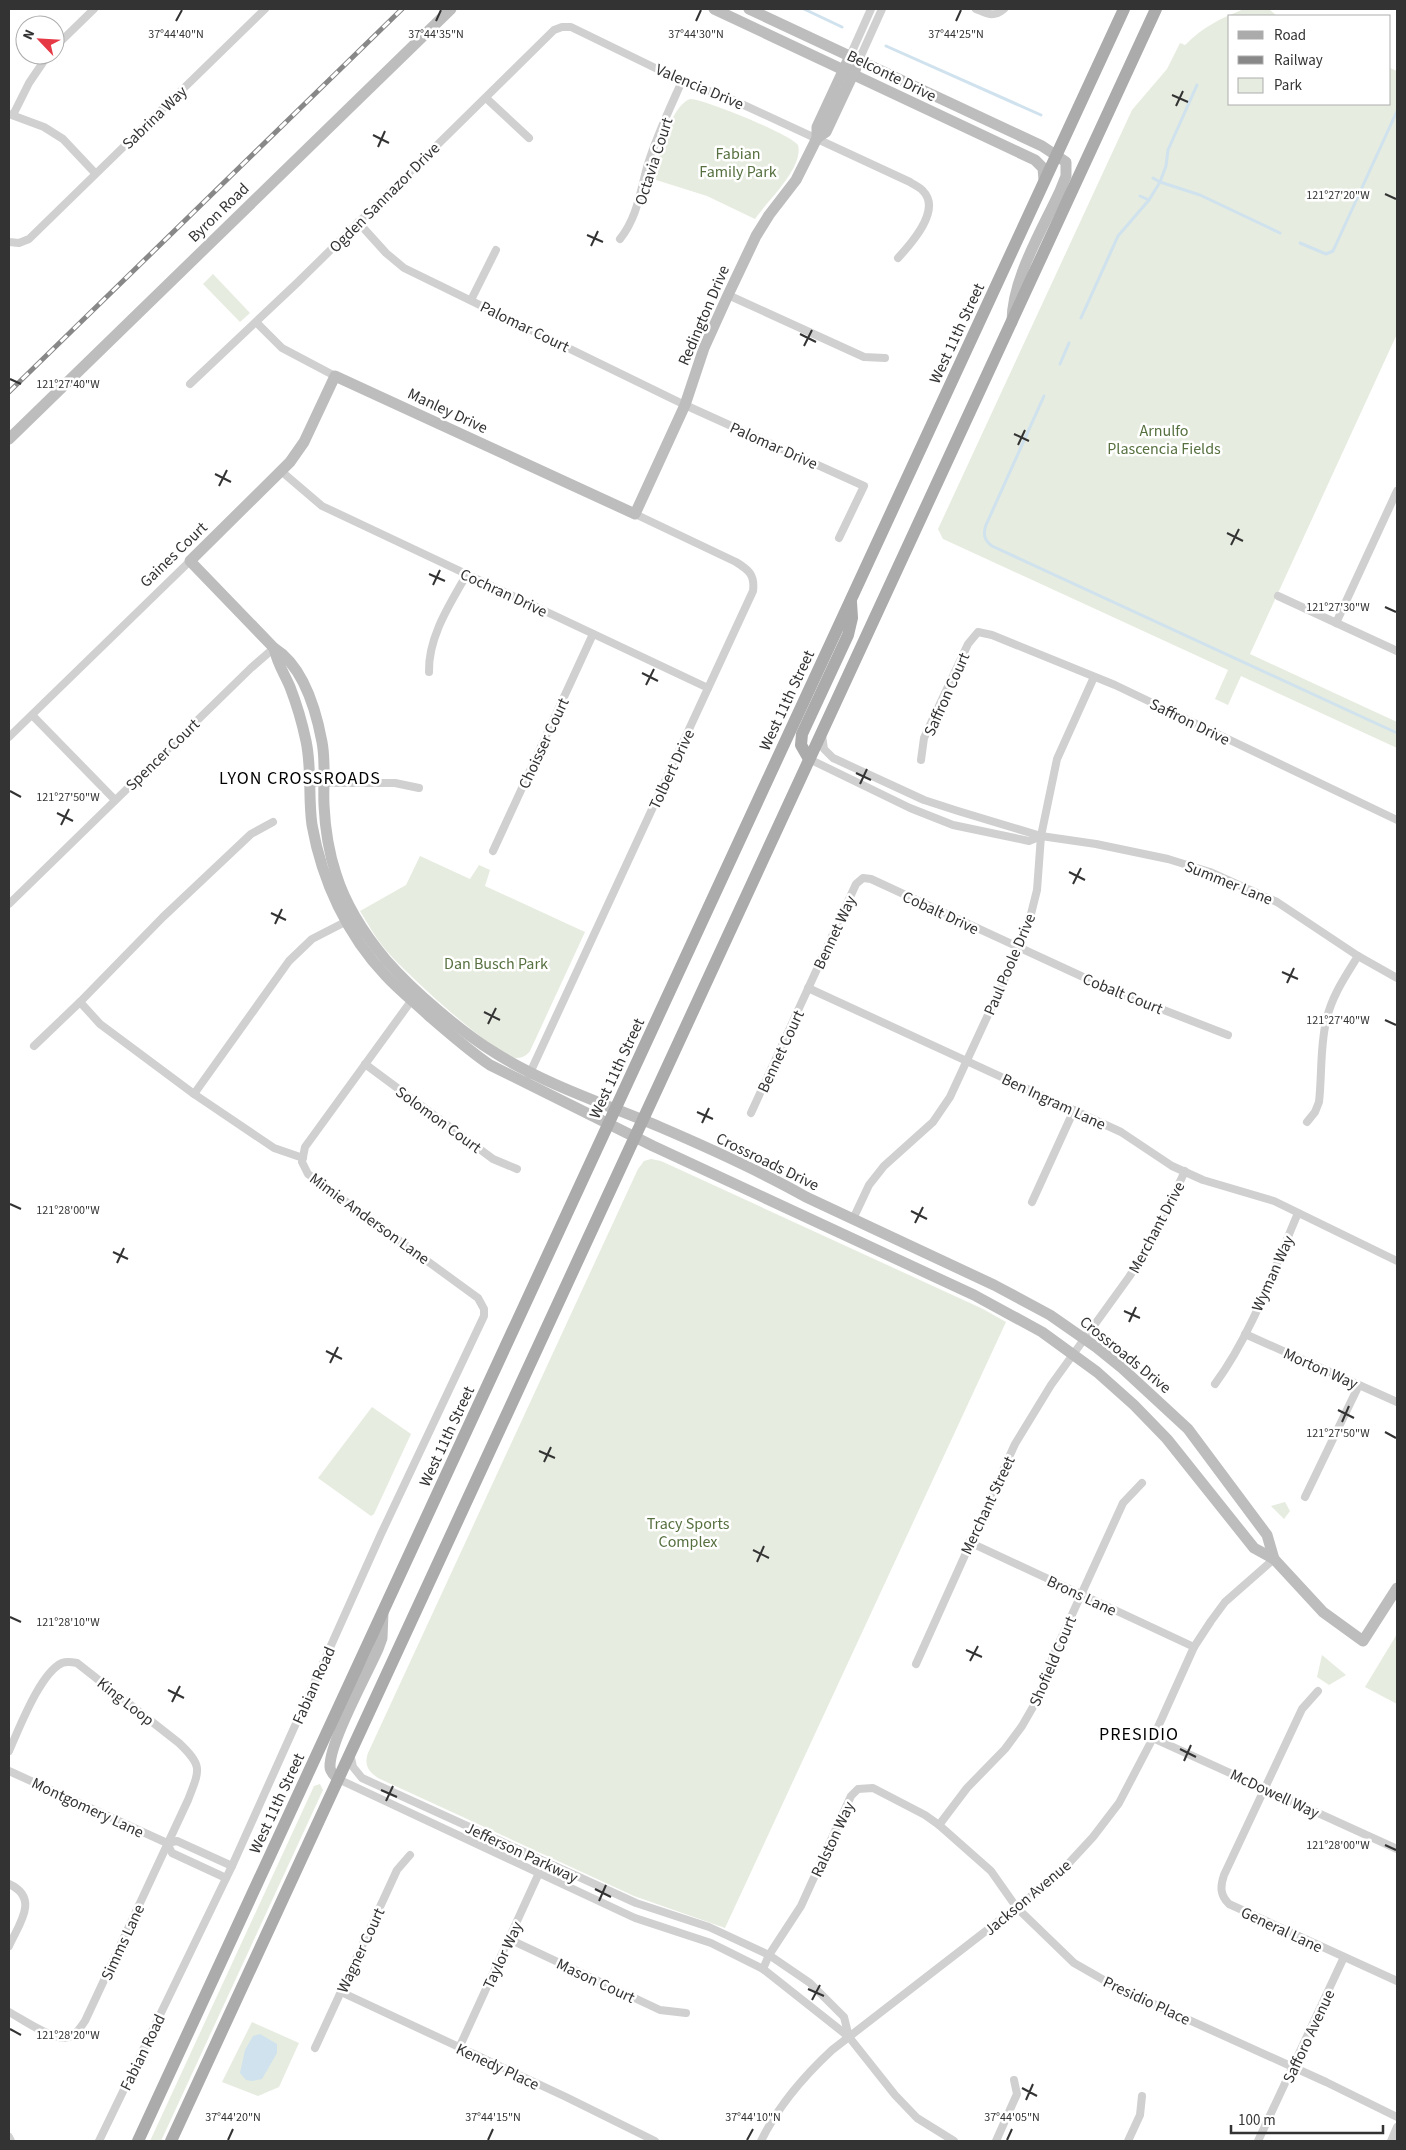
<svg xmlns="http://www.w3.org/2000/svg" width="1406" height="2150" font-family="'Source Sans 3',sans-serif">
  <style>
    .green { fill: #e6ecdf }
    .water { fill: #cfe2ee }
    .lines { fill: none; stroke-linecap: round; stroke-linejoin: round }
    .stream { stroke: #cfe2ee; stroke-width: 3 }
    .street { stroke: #d0d0d0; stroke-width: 8 }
    .secondary { stroke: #bdbdbd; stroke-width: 11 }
    .primary { stroke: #ababab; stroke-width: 12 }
    .rail-casing { stroke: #888; stroke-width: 5 }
    .rail { stroke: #fff; stroke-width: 3; stroke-dasharray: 9; stroke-linecap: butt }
    .ticks { fill: none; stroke: #333; stroke-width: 2 }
    .labels { text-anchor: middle; stroke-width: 5; stroke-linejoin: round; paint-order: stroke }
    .street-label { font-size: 16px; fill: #333; stroke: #fff }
    .park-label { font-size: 16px; fill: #56703f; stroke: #fff }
    .neighbourhood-label { font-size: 18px; letter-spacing: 1px; fill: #000; stroke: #fff }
    .ticks-label { font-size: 12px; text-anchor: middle; fill: #333; stroke: #fff; stroke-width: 5; stroke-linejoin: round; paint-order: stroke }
  </style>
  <rect width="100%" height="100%" fill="#fff"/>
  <g class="green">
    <path d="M1244,9h25l8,7h-47v88h160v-36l7,3v263l-147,320 147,68v26l-156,-72 -13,29 -13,-6 13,-29 -285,-131 -5,-10 194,-419 35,-41 13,-26 5,2c18,-18 36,-27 59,-36z"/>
    <path d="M690,99c14,0 100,35 108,46 6,23 -31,56 -43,74l-48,-23 -54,-17c4,-20 17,-73 37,-80z"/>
    <polygon points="213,274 250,313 240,322 203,284"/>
    <path d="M420,856l50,23 9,-14 11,5 -5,16 100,46 -55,119c-3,4 -7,7 -13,7 -20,0 -117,-90 -132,-109 -10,-12 -17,-25 -25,-38l46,-26z"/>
    <path d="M651,1159l10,2 322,148 23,13 -281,606 -91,-32 -256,-118c-10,-7 -14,-13 -10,-25l270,-584 6,-8z"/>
    <polygon points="372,1407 411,1434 374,1514 371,1516 318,1478"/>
    <polygon points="1285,1502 1290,1511 1284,1519 1271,1506"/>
    <polygon points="1397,1634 1397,1704 1365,1687"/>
    <polygon points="1322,1655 1346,1675 1329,1685 1317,1677"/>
    <polygon points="320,1784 323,1790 161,2141 150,2141 314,1786"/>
    <polygon points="252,2022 299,2043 279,2087 258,2096 222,2082"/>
  </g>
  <polygon class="water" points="260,2034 277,2044 277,2053 262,2079 252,2081 246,2080 240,2073 245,2050 253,2036"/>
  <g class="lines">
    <g class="stream">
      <polyline points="804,9 842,27"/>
      <polyline points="886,46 1041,115"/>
      <polyline points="1153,178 1160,182 1166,166 1168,150 1197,85"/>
      <polyline points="1140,196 1149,200 1160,182 1200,195 1280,233"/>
      <polyline points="1300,243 1326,254 1333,251 1397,111"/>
      <polyline points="1081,318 1118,236 1149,200"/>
      <polyline points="1060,364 1069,343"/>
      <path d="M1044,396l-58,129c-3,9 -2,15 6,21l405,187"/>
    </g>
    <g class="street">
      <path d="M976,9c12,5 17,9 28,0"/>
      <polyline points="55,47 94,9"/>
      <polyline points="850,56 871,9"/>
      <polyline points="859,60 882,9"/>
      <polyline points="486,98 529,138"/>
      <polyline points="9,114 44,127 63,139 95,173"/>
      <polyline points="13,115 29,83 48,55"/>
      <polyline points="358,222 386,253 404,268 685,405 864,486 839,538"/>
      <path d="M620,239c18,-23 20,-48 28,-75 9,-29 22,-56 34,-83"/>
      <polyline points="9,242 19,243 29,239 265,9"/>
      <polyline points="728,295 864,357 885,358"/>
      <polyline points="471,300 496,250"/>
      <polyline points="256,322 282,348 335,376"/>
      <path d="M190,384l107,-101 257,-253 8,-3h9l111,54 51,19 177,82c4,3 10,5 13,9 19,19 -12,53 -25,67"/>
      <polyline points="281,471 322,506 708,688"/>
      <polyline points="1278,596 1397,651"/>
      <polyline points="1336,623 1397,491"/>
      <path d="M429,672c-1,-35 21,-68 38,-98"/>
      <polyline points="32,715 115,800"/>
      <polyline points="822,735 824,749 833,758 924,800 958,811 1041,836 1096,844 1168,859 1210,872 1277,902 1358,956 1397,978"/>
      <polyline points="9,737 190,561"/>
      <polyline points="809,759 910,808 953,825 1029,841 1041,836"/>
      <polyline points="921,760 924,738 968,644 978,632 992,635 1115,685 1397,820"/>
      <polyline points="310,783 395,783 419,788"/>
      <polyline points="273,822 251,834 163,917 80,1002 100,1024 194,1094 274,1148 303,1158"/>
      <polyline points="493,851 593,634"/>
      <polyline points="9,904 251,668 274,648"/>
      <polyline points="808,988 1121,1132 1172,1166 1203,1180 1274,1201 1397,1261"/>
      <polyline points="34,1046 80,1002"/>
      <polyline points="365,1064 493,1159 517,1169"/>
      <path d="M529,1075l224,-484c2,-16 -4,-21 -17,-29l-101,-48"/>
      <polyline points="194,1094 289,961 312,939 351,919"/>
      <polyline points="751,1113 856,884 863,878 871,879 1107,988 1228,1035"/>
      <path d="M1307,1122l8,-10 4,-10c3,-26 1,-55 7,-80 5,-25 19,-45 32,-66"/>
      <polyline points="1032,1202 1074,1110"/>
      <polyline points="853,1219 869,1185 884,1166 933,1122 950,1097 1012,963 1030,918 1037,890 1041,836 1057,759 1094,677"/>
      <polyline points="1245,1334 1397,1402"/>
      <path d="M1215,1384c37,-50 59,-115 83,-171"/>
      <polyline points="1305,1497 1359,1385"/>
      <polyline points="969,1542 1194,1647"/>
      <polyline points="916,1664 1015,1444 1051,1385 1129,1277 1151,1243 1185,1171"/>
      <path d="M1318,1691l-16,18 -78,166c-4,12 -4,20 5,29l168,77"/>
      <polyline points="1153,1738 1397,1849"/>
      <path d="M9,1751c10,-22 31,-78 53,-88 5,-2 10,-1 15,0l102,80c24,23 21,26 9,57l-103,221c-5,7 -10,16 -20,17 -14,1 -43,-19 -56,-26"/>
      <polyline points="350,1753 353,1767 362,1778 636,1903 709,1927 769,1955 810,1983 844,2017 849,2037"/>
      <polyline points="9,1771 167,1843 177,1841 232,1866"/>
      <polyline points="338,1779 635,1918 711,1943 763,1969 849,2037 895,2095 917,2118 954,2141"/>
      <polyline points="939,1825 967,1788 1005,1749 1022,1726 1037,1700 1054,1654 1123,1503 1142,1483"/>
      <polyline points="167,1843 172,1853 226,1878"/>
      <path d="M9,1884c31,14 10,40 0,62"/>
      <polyline points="509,1939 660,2010 686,2013"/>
      <polyline points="763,1969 769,1955 801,1906 851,1796 858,1789 873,1788 925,1815 939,1825 991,1871 1017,1908 1074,1963 1116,1987 1326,2082 1397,2117"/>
      <polyline points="341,1992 566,2097 655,2141"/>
      <polyline points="315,2048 397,1870 410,1855"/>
      <polyline points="459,2048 544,1862"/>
      <polyline points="9,2137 11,2141"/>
      <polyline points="99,2141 232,1866 381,1534 484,1316 484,1309 478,1298 308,1174 302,1162 305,1147 414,997"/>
      <path d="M761,2141c17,-35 43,-65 71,-91l225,-174 36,-39 26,-34 34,-65 41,-91 17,-26 14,-19 49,-43"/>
      <polyline points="996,2141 1017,2094 1014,2080"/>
      <polyline points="1128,2141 1140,2115 1142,2096"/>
      <polyline points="1258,2141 1344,1957"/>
      <polyline points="1391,2141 1397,2127"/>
    </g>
    <g class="secondary">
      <polyline points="714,9 1035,160 1043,168 1044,180"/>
      <path d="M749,9l293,137 24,16v14l-6,15c-18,39 -48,88 -48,131"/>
      <path d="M850,56l-33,71v11l-21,42 -27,35 -13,21 -28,59 -24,53 -19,57 -50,109 -300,-138 -31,66 -14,20 -100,99 84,87c29,18 42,62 48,94 4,21 1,42 2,63 1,22 5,48 12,69 10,32 29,61 50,86 27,31 76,73 111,94 50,31 108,50 163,73 49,21 100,44 146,70l188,88 56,30 46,32 26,21 66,61 79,106 7,24"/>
      <polyline points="817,138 826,132 856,68"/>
      <polyline points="9,439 451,9"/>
      <path d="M274,648c3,15 10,25 16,39 7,18 12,35 16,54 6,28 2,56 6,84 10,56 35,110 74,151 13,14 28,26 42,39 20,17 40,35 62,50l163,81 321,149 68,37 55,40 37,33 33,34 87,109 20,11 49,53 40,29 34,-53"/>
      <path d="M338,1779c-3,-3 -8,-7 -8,-12 -1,-24 37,-93 48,-118l4,-11 1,-26"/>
    </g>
    <g class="primary">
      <polyline points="809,759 801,745 802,734 848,635 852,618 851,602"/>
      <polyline points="138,2141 1124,9"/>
      <polyline points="171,2141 1156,9"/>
    </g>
    <g class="rail-casing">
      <polyline id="rail" points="9,392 402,9"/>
    </g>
    <use href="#rail" class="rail"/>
  </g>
  <path class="ticks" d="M176,21l6,-11M436,21l5,-11M696,21l5,-11M956,21l5,-11M1172,95l16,7M1176,106l7,-15M373,135l16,8M378,147l7,-16M1385,194l11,5M587,235l16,7M591,246l7,-15M800,334l16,8M804,346l8,-16M10,379l11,5M1014,434l15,7M1018,445l7,-15M215,474l16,8M219,486l8,-16M1227,533l16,8M1231,545l8,-16M429,574l16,7M433,585l7,-15M1385,607l11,5M642,673l16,8M646,685l8,-16M856,773l15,7M860,784l7,-15M10,791l11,6M57,813l16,8M61,825l8,-16M1069,872l16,8M1073,884l8,-16M271,913l15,7M275,924l7,-15M1282,972l16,7M1287,983l7,-15M484,1012l16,8M1385,1020l11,5M488,1024l8,-16M697,1112l16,7M702,1123l7,-15M10,1204l11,5M911,1211l16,8M915,1223l8,-16M113,1252l15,7M117,1263l7,-15M1124,1311l16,7M1129,1322l7,-15M326,1351l16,8M330,1363l8,-16M1338,1410l16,8M1342,1422l7,-16M1385,1432l11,6M539,1451l16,7M544,1462l7,-15M753,1550l16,8M757,1562l7,-16M10,1617l11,5M966,1650l16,7M970,1661l8,-15M168,1690l16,8M172,1702l8,-16M1180,1749l16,8M1184,1761l7,-16M381,1790l16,7M386,1801l7,-15M1385,1845l11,5M595,1889l16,8M599,1901l7,-16M808,1989l16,7M812,2000l8,-15M10,2029l11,6M1022,2088l15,8M1026,2100l7,-16M228,2140l5,-11M488,2140l5,-11M747,2140l6,-11M1007,2140l5,-11"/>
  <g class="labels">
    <g class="street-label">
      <text transform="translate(892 75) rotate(26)" y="6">Belconte Drive</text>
      <text transform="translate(700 86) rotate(23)" y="6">Valencia Drive</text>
      <text transform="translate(154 117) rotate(-44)" y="6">Sabrina Way</text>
      <text transform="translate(653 161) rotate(-72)" y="6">Octavia Court</text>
      <text transform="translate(384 197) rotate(-45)" y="6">Ogden Sannazor Drive</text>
      <text transform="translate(218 212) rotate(-44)" y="6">Byron Road</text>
      <text transform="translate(703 315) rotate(-67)" y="6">Redington Drive</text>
      <text transform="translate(525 326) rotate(26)" y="6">Palomar Court</text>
      <text transform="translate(956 333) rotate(-65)" y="6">West 11th Street</text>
      <text transform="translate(448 410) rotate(25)" y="6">Manley Drive</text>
      <text transform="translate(774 445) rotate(24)" y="6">Palomar Drive</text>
      <text transform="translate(173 554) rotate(-44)" y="6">Gaines Court</text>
      <text transform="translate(504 592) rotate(25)" y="6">Cochran Drive</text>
      <text transform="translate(946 694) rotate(-66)" y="6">Saffron Court</text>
      <text transform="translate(786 700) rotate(-65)" y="6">West 11th Street</text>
      <text transform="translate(1190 721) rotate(26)" y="6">Saffron Drive</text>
      <text transform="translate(543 743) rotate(-65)" y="6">Choisser Court</text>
      <text transform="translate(162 754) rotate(-44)" y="6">Spencer Court</text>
      <text transform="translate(671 769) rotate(-65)" y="6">Tolbert Drive</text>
      <text transform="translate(1229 882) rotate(22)" y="6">Summer Lane</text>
      <text transform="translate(941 912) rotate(25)" y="6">Cobalt Drive</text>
      <text transform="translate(834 932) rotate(-65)" y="6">Bennet Way</text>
      <text transform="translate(1009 964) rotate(-67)" y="6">Paul Poole Drive</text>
      <text transform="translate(1123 993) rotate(22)" y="6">Cobalt Court</text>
      <text transform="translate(780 1051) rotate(-65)" y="6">Bennet Court</text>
      <text transform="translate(616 1068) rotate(-65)" y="6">West 11th Street</text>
      <text transform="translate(1054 1101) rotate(25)" y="6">Ben Ingram Lane</text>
      <text transform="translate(439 1119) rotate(36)" y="6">Solomon Court</text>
      <text transform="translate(768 1161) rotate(26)" y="6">Crossroads Drive</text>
      <text transform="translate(370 1218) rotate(36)" y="6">Mimie Anderson Lane</text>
      <text transform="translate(1156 1227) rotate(-62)" y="6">Merchant Drive</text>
      <text transform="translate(1272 1273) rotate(-66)" y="6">Wyman Way</text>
      <text transform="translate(1126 1354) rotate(39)" y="6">Crossroads Drive</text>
      <text transform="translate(1321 1368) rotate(24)" y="6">Morton Way</text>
      <text transform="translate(446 1436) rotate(-65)" y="6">West 11th Street</text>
      <text transform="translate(987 1505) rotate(-65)" y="6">Merchant Street</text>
      <text transform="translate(1082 1595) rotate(25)" y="6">Brons Lane</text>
      <text transform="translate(1052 1661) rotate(-67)" y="6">Shofield Court</text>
      <text transform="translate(313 1685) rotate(-66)" y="6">Fabian Road</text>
      <text transform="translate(126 1701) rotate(38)" y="6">King Loop</text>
      <text transform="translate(1275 1793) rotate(25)" y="6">McDowell Way</text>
      <text transform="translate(276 1803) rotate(-65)" y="6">West 11th Street</text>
      <text transform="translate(88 1807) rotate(25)" y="6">Montgomery Lane</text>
      <text transform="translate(832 1839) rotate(-65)" y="6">Ralston Way</text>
      <text transform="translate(522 1852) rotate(25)" y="6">Jefferson Parkway</text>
      <text transform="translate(1027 1897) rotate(-40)" y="6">Jackson Avenue</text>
      <text transform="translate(1282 1929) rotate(25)" y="6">General Lane</text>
      <text transform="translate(122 1942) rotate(-65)" y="6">Simms Lane</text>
      <text transform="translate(360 1950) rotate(-65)" y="6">Wagner Court</text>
      <text transform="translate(502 1955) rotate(-65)" y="6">Taylor Way</text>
      <text transform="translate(596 1980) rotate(25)" y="6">Mason Court</text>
      <text transform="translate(1147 2000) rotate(25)" y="6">Presidio Place</text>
      <text transform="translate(1308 2036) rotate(-65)" y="6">Safforo Avenue</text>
      <text transform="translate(142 2052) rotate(-64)" y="6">Fabian Road</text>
      <text transform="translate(498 2066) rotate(25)" y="6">Kenedy Place</text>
    </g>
    <g class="park-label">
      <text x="738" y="159">Fabian<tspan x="738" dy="18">Family Park</tspan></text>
      <text x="1164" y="436">Arnulfo<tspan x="1164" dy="18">Plascencia Fields</tspan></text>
      <text x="496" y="969">Dan Busch Park</text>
      <text x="688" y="1529">Tracy Sports<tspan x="688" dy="18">Complex</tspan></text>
    </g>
    <g class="neighbourhood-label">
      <text x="300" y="784">LYON CROSSROADS</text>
      <text x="1139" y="1740">PRESIDIO</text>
    </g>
  </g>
  <g class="ticks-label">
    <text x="176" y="38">37°44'40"N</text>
    <text x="436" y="38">37°44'35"N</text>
    <text x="696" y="38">37°44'30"N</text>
    <text x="956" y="38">37°44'25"N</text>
    <text x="1338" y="199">121°27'20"W</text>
    <text x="68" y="388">121°27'40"W</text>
    <text x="1338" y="611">121°27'30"W</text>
    <text x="68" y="801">121°27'50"W</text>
    <text x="1338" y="1024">121°27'40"W</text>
    <text x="68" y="1214">121°28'00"W</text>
    <text x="1338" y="1437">121°27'50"W</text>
    <text x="68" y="1626">121°28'10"W</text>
    <text x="1338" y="1849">121°28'00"W</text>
    <text x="68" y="2039">121°28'20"W</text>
    <text x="233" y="2121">37°44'20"N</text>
    <text x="493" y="2121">37°44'15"N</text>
    <text x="753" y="2121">37°44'10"N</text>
    <text x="1012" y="2121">37°44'05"N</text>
  </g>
  <rect width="1406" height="2150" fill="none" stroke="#333333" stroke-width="20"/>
  <rect x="1228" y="15" width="162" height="90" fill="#ffffff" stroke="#adadad"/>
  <rect x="1238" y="31" width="25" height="8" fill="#ababab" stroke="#adadad"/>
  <text x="1274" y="40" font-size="15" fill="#333333">Road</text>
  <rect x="1238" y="56" width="25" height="8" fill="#888888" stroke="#adadad"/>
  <text x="1274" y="65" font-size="15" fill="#333333">Railway</text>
  <rect x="1238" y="78" width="25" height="15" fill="#e6ecdf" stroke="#adadad"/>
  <text x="1274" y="90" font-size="15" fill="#333333">Park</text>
  <g transform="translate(40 40) rotate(295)"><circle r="24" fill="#ffffff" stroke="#adadad"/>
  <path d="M0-4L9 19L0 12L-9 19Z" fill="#e63946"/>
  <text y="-8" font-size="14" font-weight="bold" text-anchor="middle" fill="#333333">N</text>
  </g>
  <path d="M1231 2125v8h152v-8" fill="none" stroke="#333333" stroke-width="2.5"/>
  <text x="1238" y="2125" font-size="15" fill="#333333" stroke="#ffffff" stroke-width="4" paint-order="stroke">100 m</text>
</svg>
